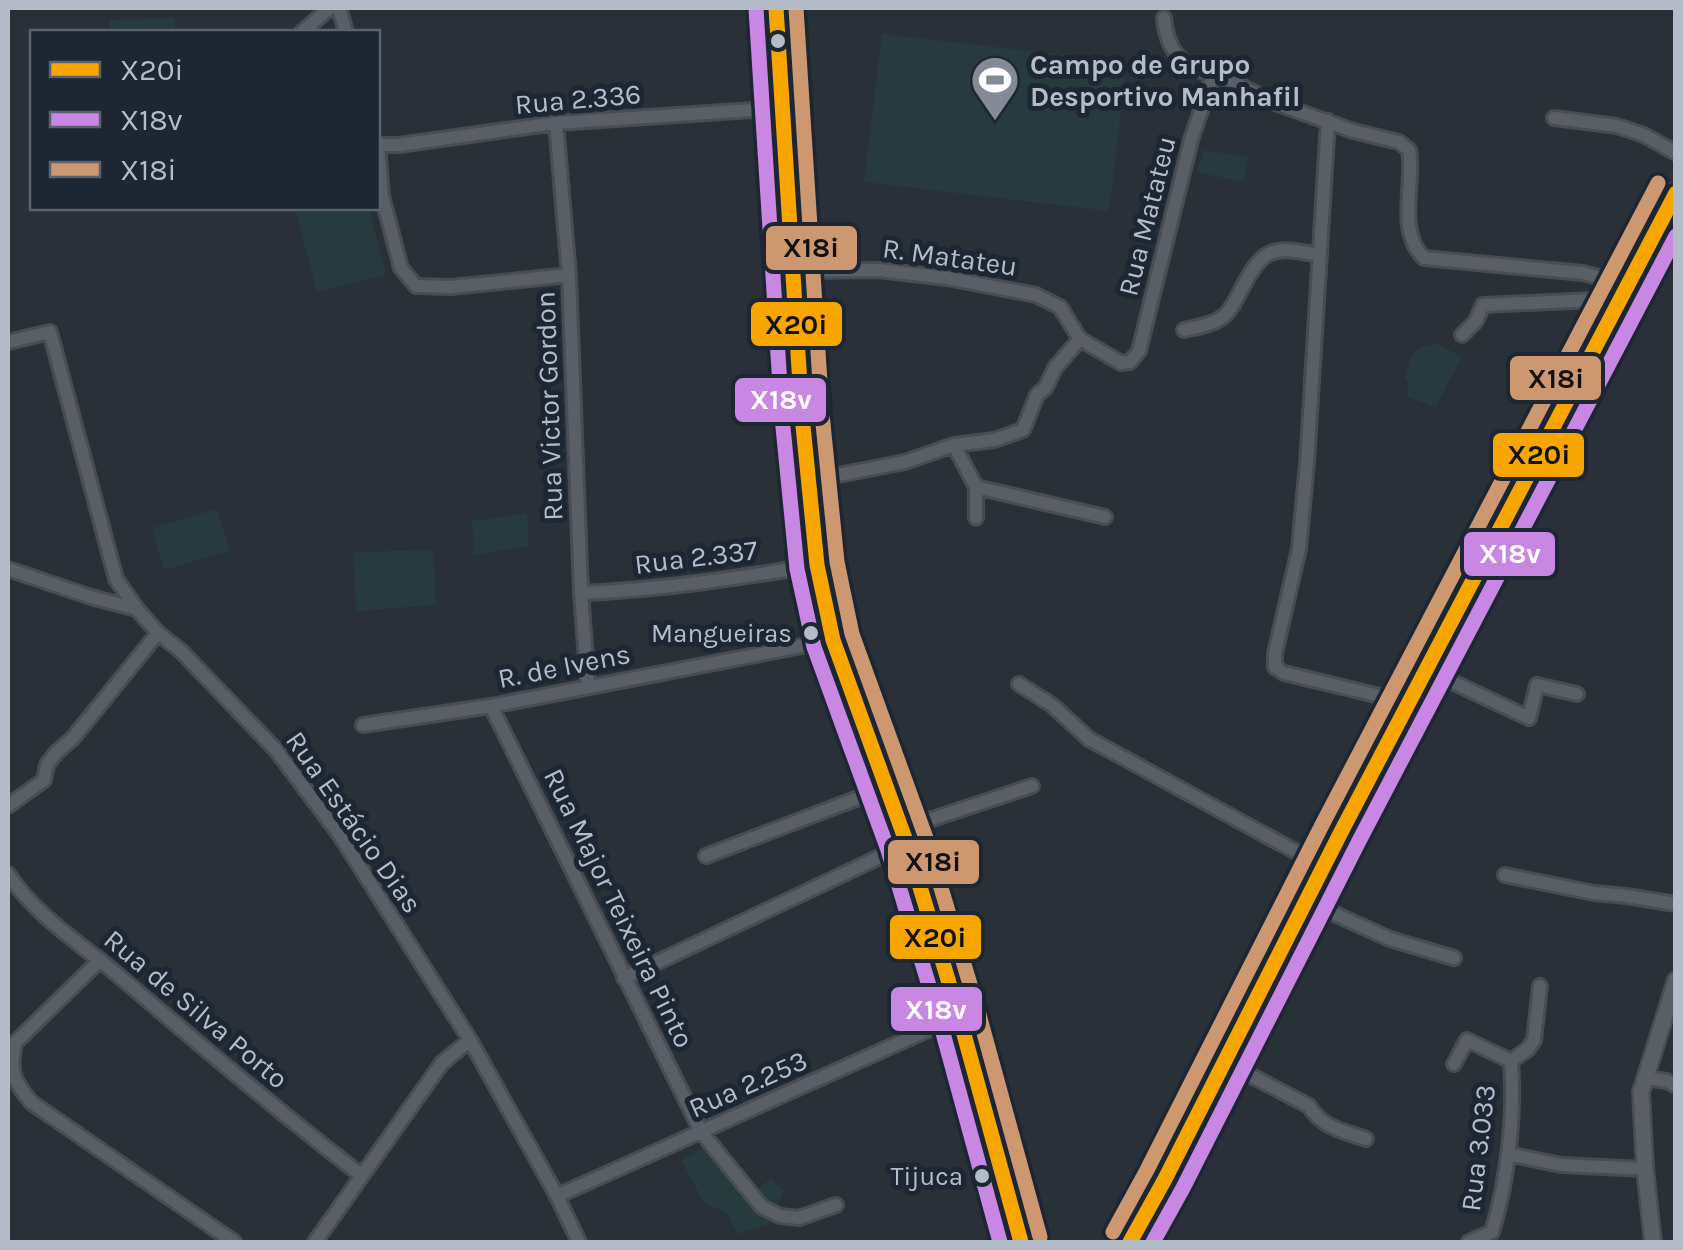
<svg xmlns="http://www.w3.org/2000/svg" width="1683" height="1250" viewBox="0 0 1683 1250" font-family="Karla,sans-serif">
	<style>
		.green { fill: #273a3e }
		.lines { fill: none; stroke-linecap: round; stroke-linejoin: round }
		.minor-casing { stroke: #484c53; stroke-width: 18 }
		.tertiary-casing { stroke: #484c53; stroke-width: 20 }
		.secondary-casing { stroke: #484c53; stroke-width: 22 }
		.minor { stroke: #5a5e66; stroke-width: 12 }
		.tertiary { stroke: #5a5e66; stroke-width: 15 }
		.secondary { stroke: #595d64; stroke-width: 18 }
		.bus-1-casing { stroke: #1d2633; stroke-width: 22 }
		.bus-2-casing { stroke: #1d2633; stroke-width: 22 }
		.bus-3-casing { stroke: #1d2633; stroke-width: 22 }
		.bus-1 { stroke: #f7a600; stroke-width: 15 }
		.bus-2 { stroke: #c787e3; stroke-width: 15 }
		.bus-3 { stroke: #cd976f; stroke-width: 15 }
		.bus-dot { fill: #b4bcc9; stroke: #1d2633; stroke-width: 4 }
		.labels { text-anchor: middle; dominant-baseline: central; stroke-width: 10; stroke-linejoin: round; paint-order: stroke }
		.bus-label { font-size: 26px; fill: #b4bcc9; stroke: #1d2633; text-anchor: end }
		.poi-label { font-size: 28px; font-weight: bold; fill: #b4bcc9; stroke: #1d2633; text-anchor: start }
		.street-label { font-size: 28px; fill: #b4bcc9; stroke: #1d2633 }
		.line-badge { stroke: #1d2633; stroke-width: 4 }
		.badge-label { font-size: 28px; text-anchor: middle; font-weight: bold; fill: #fff }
		.pale-badge-label { font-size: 28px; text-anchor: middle; font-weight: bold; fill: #111 }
	</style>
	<rect width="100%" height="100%" fill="#2a3038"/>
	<path class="green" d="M175,18v14h-65v-12z
		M882,34l245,28 -18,149 -245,-29z
		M1204,150l44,7 -5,25 -46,-10z
		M295,208h74l17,67 -69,17z
		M1436,343l26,14 -27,50 -28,-10 2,-16 -4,-2c7,-24 4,-30 31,-36z
		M217,509l13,42 -66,19 -12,-42z
		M527,513l2,33 -55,9 -2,-34z
		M433,550l3,55 -80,6 -3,-59z
		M705,1148l41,49 25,-18 13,12 -17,34 -29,9 -12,-22 -22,-9 -23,-43z"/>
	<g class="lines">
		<g class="minor-casing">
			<path id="minor" d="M339,8l7,24
				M1164,18c3,33 17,48 49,57
				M302,32l28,-24
				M1554,118l63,8 27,9 32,18
				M1328,121l-21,342 -8,86 -24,104v14l9,6 125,30
				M556,123l13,152 12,318 7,93
				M378,145h21l157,-22 228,-15
				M378,145l4,51 19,72 15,18 35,1 118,-12
				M792,271l87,-1 68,8 89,17 24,12 20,32 41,24 9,-1 9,-11 52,-211 22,-65 15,4 42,22 83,30 46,11 10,8c6,35 -13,81 15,108l159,15 44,12
				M1184,330c13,-3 28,-5 39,-13 8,-6 13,-18 18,-27 23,-44 32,-44 78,-35
				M1462,335l14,-14 7,-16 110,-5 23,8
				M8,342l42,-10 66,247 21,30 21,24 23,18 95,99 63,84 131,206 87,156 22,46
				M954,445l22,42v31
				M807,481l98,-19 49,-17 40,-5 29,-10 14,-35 9,-8 9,-19 25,-29
				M976,487l129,30
				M8,569l83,28 46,12
				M581,593c80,-3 157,-15 236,-28
				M1427,670l102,48 8,-33 40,9
				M1019,684l33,21 37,34 235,128
				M491,706l211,427 60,74 18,9 19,2 37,-13
				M363,725l128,-19 342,-66
				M8,806l36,-26 3,-15 9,-12 17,-15 85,-105
				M902,829l130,-43
				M706,856l181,-69
				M8,874c29,43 72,69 111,102 80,68 159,135 242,199
				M1505,875l89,18 32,3 50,8
				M1306,901l84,38 64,19
				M100,960l-85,83c-6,30 -2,37 17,60l202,139
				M624,978l283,-134
				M1511,1061l17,-12 6,-9 6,-54
				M1225,1062l84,44c13,22 35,25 57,33
				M1454,1064l13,-24 44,21c4,55 -3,118 -19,171l-23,10
				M1645,1078l22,3 9,5
				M1508,1154l53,11 84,4
				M557,1196l402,-180
				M315,1242l127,-179 28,-23"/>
		</g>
		<g class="tertiary-casing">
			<path id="tertiary" d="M776,8l26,408 15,149 16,75 74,204 52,172 62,226
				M1653,1242l-8,-73 -4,-77 35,-112"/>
		</g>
		<g class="secondary-casing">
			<path id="secondary" d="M1130,1242l35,-63 176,-347 335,-640"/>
		</g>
		<use href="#minor" class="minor"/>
		<use href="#tertiary" class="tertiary"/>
		<use href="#secondary" class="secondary"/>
		<g class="bus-1-casing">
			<path id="bus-1" d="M776,8l26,408 15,149 16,75 74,204 52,172 62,226
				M1130,1242l35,-63 176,-347 335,-639"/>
		</g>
		<g class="bus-2-casing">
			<path id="bus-2" d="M756,9l26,408 15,152 17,78 74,203 52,172 60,220
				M1153,1242l30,-54 176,-347 317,-605"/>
		</g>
		<g class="bus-3-casing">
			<path id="bus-3" d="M796,8l26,406 15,148 15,72 74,204 52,173 62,226
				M1113,1232l34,-62 176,-347 335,-640"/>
		</g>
		<use href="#bus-1" class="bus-1"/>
		<use href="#bus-2" class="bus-2"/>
		<use href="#bus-3" class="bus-3"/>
	</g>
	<defs>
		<g id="stadium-pin" transform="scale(2.5)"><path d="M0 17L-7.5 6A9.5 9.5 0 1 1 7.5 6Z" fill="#848b96" stroke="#1d2633"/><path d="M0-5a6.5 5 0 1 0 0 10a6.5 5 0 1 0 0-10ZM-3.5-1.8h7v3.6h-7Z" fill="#fff"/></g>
	</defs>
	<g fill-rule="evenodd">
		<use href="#stadium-pin" x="995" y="80"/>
	</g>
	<g class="bus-dot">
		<circle cx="778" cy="41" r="9"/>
		<circle cx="811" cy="633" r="9"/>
		<circle cx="982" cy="1176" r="9"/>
	</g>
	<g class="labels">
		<g class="bus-label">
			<text x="792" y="633">Mangueiras</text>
			<text x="963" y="1176">Tijuca</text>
		</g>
		<g class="poi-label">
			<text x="1030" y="64">Campo de Grupo<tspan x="1030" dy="32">Desportivo Manhafil</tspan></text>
		</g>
		<g class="street-label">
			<text transform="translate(578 99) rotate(-5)">Rua 2.336</text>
			<text transform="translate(1147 216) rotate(-76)">Rua Matateu</text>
			<text transform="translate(950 257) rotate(8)">R. Matateu</text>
			<text transform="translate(549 406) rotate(-92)">Rua Victor Gordon</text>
			<text transform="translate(696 557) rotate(-7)">Rua 2.337</text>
			<text transform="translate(564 666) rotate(-11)">R. de Ivens</text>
			<text transform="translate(354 822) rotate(55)">Rua Estácio Dias</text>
			<text transform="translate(619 908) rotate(64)">Rua Major Teixeira Pinto</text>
			<text transform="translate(196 1009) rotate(40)">Rua de Silva Porto</text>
			<text transform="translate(748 1084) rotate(-24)">Rua 2.253</text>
			<text transform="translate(1478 1148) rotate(-83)">Rua 3.033</text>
		</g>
	</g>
	<g class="line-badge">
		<rect x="764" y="224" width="95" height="48" rx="10" fill="#cd976f"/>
		<rect x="749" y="300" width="95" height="48" rx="10" fill="#f7a600"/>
		<rect x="1508" y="354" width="95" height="48" rx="10" fill="#cd976f"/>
		<rect x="733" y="376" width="95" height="48" rx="10" fill="#c787e3"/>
		<rect x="1491" y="431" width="95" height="48" rx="10" fill="#f7a600"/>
		<rect x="1462" y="530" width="95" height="48" rx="10" fill="#c787e3"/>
		<rect x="886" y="838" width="95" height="48" rx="10" fill="#cd976f"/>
		<rect x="888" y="913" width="95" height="48" rx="10" fill="#f7a600"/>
		<rect x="889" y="985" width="95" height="48" rx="10" fill="#c787e3"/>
	</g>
	<g class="badge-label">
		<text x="781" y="409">X18v</text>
		<text x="1510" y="563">X18v</text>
		<text x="936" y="1019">X18v</text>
	</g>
	<g class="pale-badge-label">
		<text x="811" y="257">X18i</text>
		<text x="796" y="334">X20i</text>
		<text x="1556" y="388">X18i</text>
		<text x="1539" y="464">X20i</text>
		<text x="933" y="871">X18i</text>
		<text x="935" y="947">X20i</text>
	</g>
	<rect width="1683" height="1250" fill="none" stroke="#b4bcc9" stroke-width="20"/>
	<rect x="30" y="30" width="350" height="180" fill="#1d2633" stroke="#59626f" stroke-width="2.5"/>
	<rect x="50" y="62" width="50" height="15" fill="#f7a600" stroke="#59626f" stroke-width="2.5"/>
	<text x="120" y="80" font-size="30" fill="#b4bcc9">X20i</text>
	<rect x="50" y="112" width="50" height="15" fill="#c787e3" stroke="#59626f" stroke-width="2.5"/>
	<text x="120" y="130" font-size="30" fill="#b4bcc9">X18v</text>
	<rect x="50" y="162" width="50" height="15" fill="#cd976f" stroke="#59626f" stroke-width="2.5"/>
	<text x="120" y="180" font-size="30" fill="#b4bcc9">X18i</text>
</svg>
